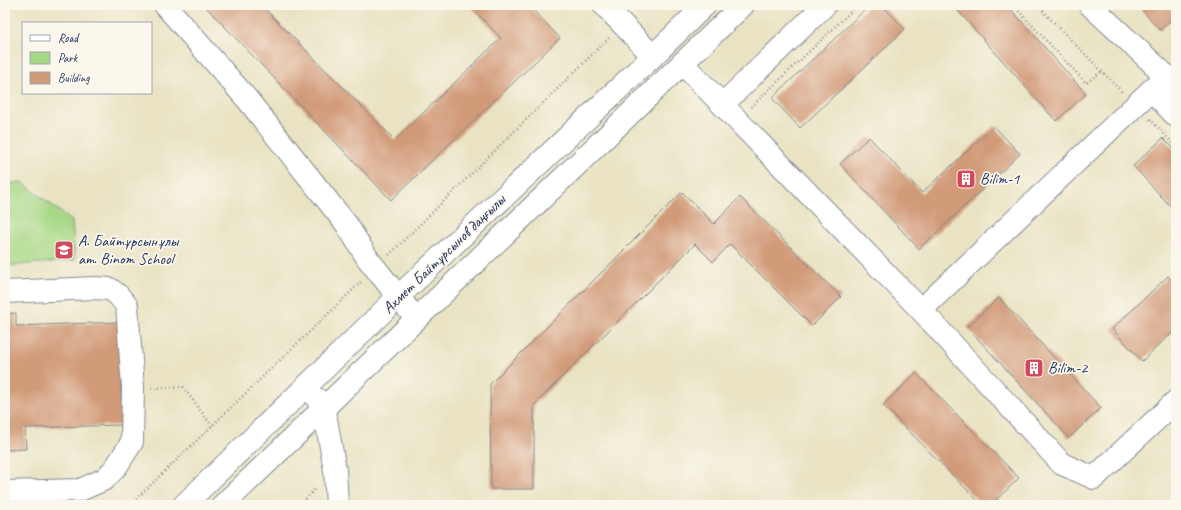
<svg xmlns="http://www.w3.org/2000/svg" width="1181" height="510" viewBox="0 0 1181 510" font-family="Caveat,sans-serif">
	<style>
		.green { fill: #a7d886; stroke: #618472 }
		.building { fill: #d19a78 }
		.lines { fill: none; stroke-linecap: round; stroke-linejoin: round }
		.minor-casing { stroke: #828990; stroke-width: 24 }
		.path { stroke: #828990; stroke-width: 2.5; stroke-dasharray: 1 3; stroke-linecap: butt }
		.minor { stroke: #fff; stroke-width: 22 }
		.labels { text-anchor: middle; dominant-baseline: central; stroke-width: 3.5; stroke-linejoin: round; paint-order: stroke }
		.poi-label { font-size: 16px; fill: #1b2f5e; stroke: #fbf7ec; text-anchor: start }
		.street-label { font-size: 16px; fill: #1b2f5e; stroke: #fbf7ec }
	</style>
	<rect width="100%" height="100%" fill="#fbf7ec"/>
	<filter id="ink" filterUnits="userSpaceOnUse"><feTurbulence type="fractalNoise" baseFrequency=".025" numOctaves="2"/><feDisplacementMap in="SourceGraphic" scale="8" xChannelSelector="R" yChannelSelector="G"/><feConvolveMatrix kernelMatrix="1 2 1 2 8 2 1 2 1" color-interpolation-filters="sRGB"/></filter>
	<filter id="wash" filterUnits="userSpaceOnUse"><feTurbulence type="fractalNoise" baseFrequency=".012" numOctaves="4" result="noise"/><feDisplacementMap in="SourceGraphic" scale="16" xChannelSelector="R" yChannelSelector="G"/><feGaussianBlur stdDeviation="0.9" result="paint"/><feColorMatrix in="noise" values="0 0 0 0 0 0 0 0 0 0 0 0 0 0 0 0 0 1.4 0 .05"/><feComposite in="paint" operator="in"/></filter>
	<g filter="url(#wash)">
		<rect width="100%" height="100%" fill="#e9e3c3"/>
		<path class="green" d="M22,182l50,39 3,39 -69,6 -1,-82z"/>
		<g id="blocks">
			<path class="building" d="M204,5h57l134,135 106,-102 -32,-33h59l32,33 -169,162z
				M870,5h12l23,24 -105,99 -28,-30z
				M953,5h54l79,89 -30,27z
				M1137,5h39v10l-16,15z
				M994,126l26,28 -101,95 -79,-85 29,-27 53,56z
				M1163,138l13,13v61l-43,-46z
				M682,192l32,32 26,-27 101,100 -29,29 -82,-82 -17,18 -18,-18 -161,161v84h-43l-1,-105z
				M1168,276l8,9v44l-34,32 -30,-32z
				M999,298l102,110 -32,30 -102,-111z
				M16,313v13l103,-4 3,103 -97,3 1,21 -21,1v-136z
				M916,373l103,105 -28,27h-9l-99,-100z"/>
		</g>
	</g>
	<g filter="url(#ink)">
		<use href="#blocks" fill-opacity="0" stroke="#828990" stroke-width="1"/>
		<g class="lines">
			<g class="minor-casing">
				<path id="minor" d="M165,5l82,94 100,126 21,34 40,50
					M604,5l49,51
					M1090,5l86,80
					M682,63l239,247 245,-234
					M1152,90l24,26
					M723,104l102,-99
					M5,292l90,-4 15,1 8,6 9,11 6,82 -1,54 -16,25 -11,12 -25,11 -75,2
					M921,310l141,154 32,14 82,-77
					M317,399l7,9 11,62 2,35
					M184,505l214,-208 255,-241 52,-51
					M223,505l520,-500"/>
			</g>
			<path class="path" d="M1013,5l73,78 15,-11
				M1037,5l85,87
				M637,10l5,-5
				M751,107l107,-102
				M1150,119l26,28
				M389,255l220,-217
				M151,388l32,-1 29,39
				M130,505l231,-223
				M300,505l16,-17"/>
			<use href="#minor" class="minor"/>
		</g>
	</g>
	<defs>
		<g id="building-square" transform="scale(1)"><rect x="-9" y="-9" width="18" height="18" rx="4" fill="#d1495b" stroke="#fbf7ec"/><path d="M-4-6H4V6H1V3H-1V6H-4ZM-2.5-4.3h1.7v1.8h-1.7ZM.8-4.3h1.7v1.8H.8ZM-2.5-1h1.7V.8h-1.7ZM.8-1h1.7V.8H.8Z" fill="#fff"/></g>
		<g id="school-square" transform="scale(1)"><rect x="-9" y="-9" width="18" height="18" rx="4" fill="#d1495b" stroke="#fbf7ec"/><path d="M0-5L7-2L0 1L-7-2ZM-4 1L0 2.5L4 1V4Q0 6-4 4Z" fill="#fff"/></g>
	</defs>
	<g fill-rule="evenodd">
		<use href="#building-square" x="966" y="179"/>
		<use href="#school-square" x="64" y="250"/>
		<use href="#building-square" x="1034" y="368"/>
	</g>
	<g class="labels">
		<g class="poi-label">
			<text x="980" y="179">Bilim-1</text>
			<text x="78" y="241">А. Байтұрсынұлы<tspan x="78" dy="18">ат. Binom School</tspan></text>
			<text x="1048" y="368">Bilim-2</text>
		</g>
		<g class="street-label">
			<text transform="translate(444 254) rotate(-44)">Ахмет Байтұрсынов даңғылы</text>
		</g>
	</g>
	<rect width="1181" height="510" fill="none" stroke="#fbf7ec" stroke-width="20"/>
	<rect x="22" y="22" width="130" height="72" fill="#fbf7ec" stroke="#a1a7b3"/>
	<rect x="30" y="35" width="20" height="6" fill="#ffffff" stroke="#a1a7b3"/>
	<text x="58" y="42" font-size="12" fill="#1b2f5e">Road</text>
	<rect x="30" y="52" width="20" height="12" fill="#a7d886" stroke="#a1a7b3"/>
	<text x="58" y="62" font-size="12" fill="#1b2f5e">Park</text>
	<rect x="30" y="72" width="20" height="12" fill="#d19a78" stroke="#a1a7b3"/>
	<text x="58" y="82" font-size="12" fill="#1b2f5e">Building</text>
</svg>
